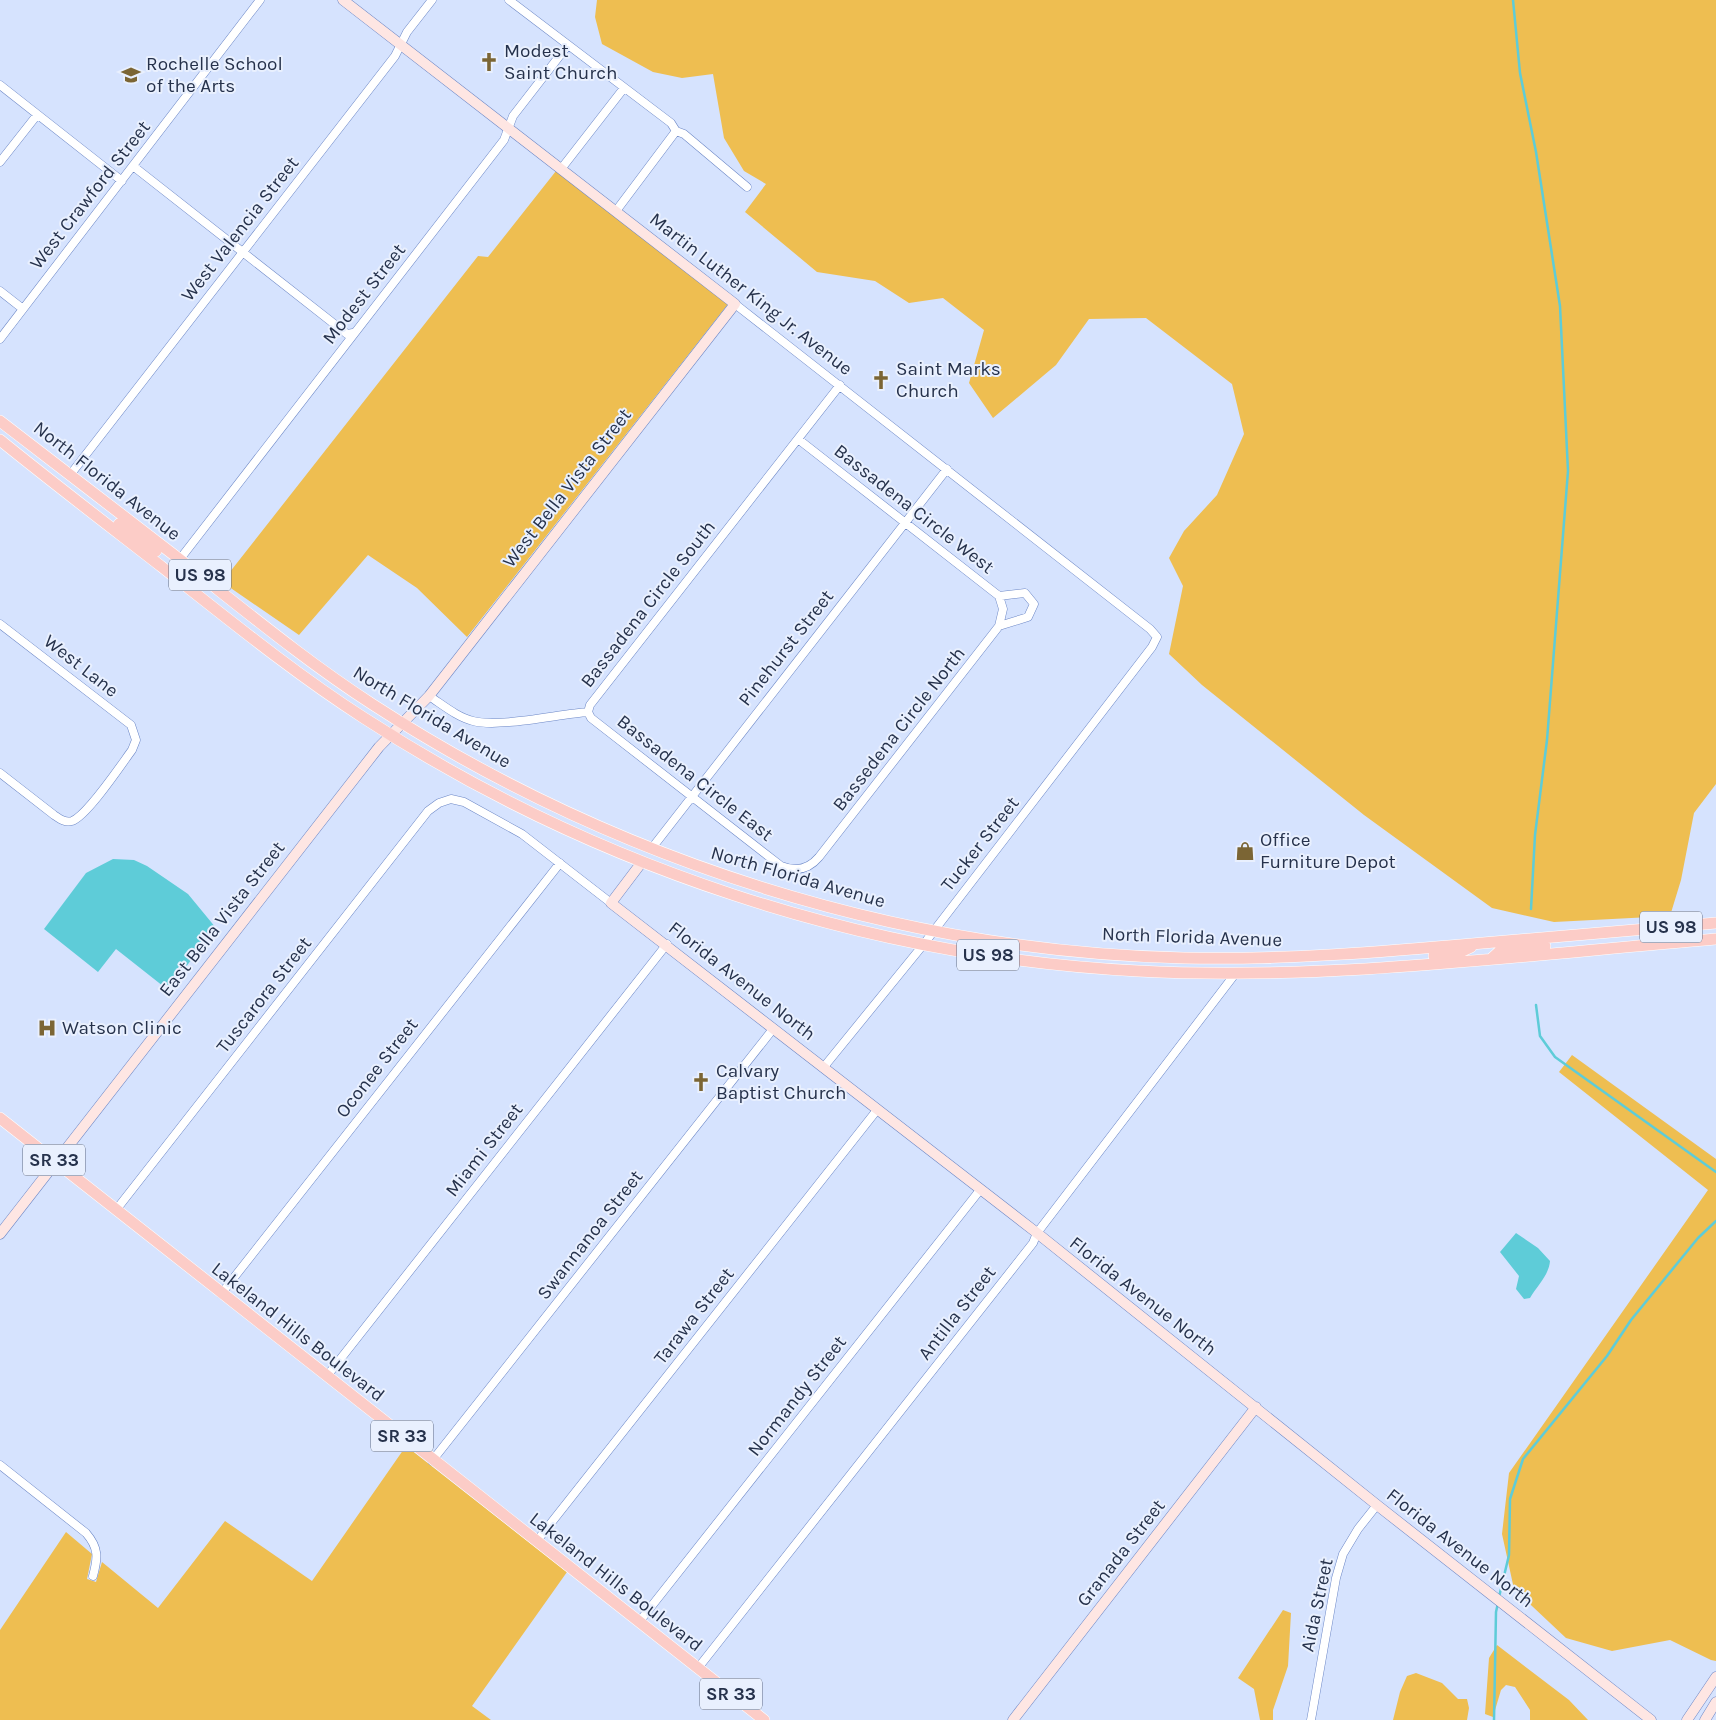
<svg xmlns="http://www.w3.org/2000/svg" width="1716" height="1720" viewBox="0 0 1716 1720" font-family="Karla,sans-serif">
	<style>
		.green { fill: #eebe51 }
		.water { fill: #5eccd8 }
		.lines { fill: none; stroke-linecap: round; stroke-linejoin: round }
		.stream { stroke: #5eccd8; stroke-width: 2.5 }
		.street-casing { stroke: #6c87c6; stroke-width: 9 }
		.secondary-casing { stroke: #6c87c6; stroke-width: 11 }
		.primary-casing { stroke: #fff; stroke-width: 12 }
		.street { stroke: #fff; stroke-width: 8 }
		.secondary { stroke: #fee6e3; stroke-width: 10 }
		.primary { stroke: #fcccc7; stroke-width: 11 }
		.labels { text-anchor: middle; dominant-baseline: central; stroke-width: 4; stroke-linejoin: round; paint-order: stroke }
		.shield { fill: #e9f0fe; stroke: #606b81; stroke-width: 1 }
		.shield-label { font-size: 18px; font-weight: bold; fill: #26324c }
		.poi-label { font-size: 19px; fill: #26324c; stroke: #e9f0fe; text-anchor: start }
		.street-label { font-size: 19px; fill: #26324c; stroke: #e9f0fe }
	</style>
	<rect width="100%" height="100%" fill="#d6e3fe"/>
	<path class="green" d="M597,0h1119v784l-22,29 -13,67 -11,36 -116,6 -62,-14 -128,-93 -162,-130 -33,-31 14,-68 -14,-28 15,-27 33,-36 27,-61 -12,-50 -86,-66 -57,1 -33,46 -63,53 -24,-35 15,-53 -41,-32 -34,5 -34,-22 -58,-9 -72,-60 21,-28 -22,-13 -20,-33 -11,-64 -31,4 -29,-6 -51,-28 -7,-27z
		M556,171l172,133 -261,333 -50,-49 -49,-33 -69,80 -77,-53 256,-326 10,1z
		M1572,1055l144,104v502l-5,-1 -41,-20 -58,11 -46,-13 -52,-49 -12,-55 7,-61 199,-283 -149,-118z
		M406,1446l161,126 -95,134 19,14h-491v-90l66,-98 26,22 -5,25 9,3 6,-20 56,46 67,-87 87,60z
		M1283,1610l8,3 -3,53 -15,44v10h-13l-6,-31 -16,-11z
		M1497,1645l72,55 19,20h-58v-10l-15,-23 -9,-2 -5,5 -8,27 -8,-3 4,-56z
		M1416,1673l26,10 16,16h9l2,9 -2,12h-74l7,-28 7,-16z"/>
	<path class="water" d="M113,859l21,1 13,6 41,28 28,34 -48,62 -52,-41 -18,23 -54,-43 42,-56z
		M1516,1233l22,15 12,13c-1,14 -13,25 -20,37l-6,1 -8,-10 3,-13 -19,-24z"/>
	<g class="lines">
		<path class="stream" d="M1513,0l7,73 16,79 24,154 8,165 -21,269 -12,95 -4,74
			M1536,1005l4,31 15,21 161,115
			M1499,1597l10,-42 1,-56 13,-40 84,-103 24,-36 67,-82 18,-17
			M1494,1720l2,-108 2,-9"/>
		<g class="street-casing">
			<path id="street" d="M509,0l162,123 5,8 8,3 63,53
				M0,85l122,96
				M0,162l37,-47
				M133,166l214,168 6,-1
				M561,169l63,-81
				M616,211l60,-80
				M0,291l23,18
				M735,304l415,325 7,8 -5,10 -229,298 -100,123
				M0,339l260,-339
				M70,475l325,-419 12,-24 25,-32
				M180,559l324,-419 9,-24 55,-71
				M999,596l26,-3 9,11 -6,13 -29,9
				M0,624l131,101 5,15 -4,10c-11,15 -45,66 -60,71 -7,2 -12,-2 -18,-6l-54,-42
				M429,696c14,9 28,21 44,25 26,7 86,-7 115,-9
				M588,712l3,6 190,148c15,6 28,3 38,-9l180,-231 4,-17 -4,-13 -201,-157
				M588,712l2,-7 250,-320
				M652,848l295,-379
				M116,1210l312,-399 11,-8 12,-4 13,3 58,32 89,69
				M221,1294l339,-431
				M327,1376l340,-432
				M432,1461l341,-432
				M0,1465l86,68c13,15 12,25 7,43
				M536,1542l341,-432
				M639,1622l341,-432
				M698,1668l335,-425 4,-10 198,-259
				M1311,1720l25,-142 7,-24 15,-25 19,-24"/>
		</g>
		<g class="secondary-casing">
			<path id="secondary" d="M642,862l-31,41 426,330 340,272 274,215
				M0,1234l379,-487 50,-51 306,-392 -392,-304
				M1013,1720l243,-313
				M1687,1720l29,-43
				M1705,1720l11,-18"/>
		</g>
		<g class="primary-casing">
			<path id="primary" d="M0,421c59,46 119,91 178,137 64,50 126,102 194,146 240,156 525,247 812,254 100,2 199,-6 299,-15 77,-7 155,-13 233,-20
				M0,440c53,43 108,85 162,127 66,52 132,106 202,151 229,149 501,239 774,253 193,10 386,-16 578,-32
				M119,524l37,27
				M1434,956l24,-3 13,-6
				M1491,959l10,-9 44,-4
				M0,1118l764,602"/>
		</g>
		<use href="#street" class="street"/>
		<use href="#secondary" class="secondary"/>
		<use href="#primary" class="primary"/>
	</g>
	<defs>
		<g id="church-bare" transform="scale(1.5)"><path d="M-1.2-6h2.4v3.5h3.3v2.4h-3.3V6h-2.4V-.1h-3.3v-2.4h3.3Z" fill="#7b6534" stroke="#e9f0fe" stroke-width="2.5" paint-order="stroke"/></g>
		<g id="school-bare" transform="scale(1.5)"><path d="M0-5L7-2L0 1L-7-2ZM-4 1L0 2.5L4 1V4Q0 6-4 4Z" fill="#7b6534" stroke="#e9f0fe" stroke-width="2.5" paint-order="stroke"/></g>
		<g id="shop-bare" transform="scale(1.5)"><path d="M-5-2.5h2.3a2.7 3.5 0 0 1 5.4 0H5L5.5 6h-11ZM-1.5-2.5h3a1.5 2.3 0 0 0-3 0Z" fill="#7b6534" stroke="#e9f0fe" stroke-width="2.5" paint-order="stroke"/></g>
		<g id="hospital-bare" transform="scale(1.5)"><path d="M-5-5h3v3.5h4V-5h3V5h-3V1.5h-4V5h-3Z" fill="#7b6534" stroke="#e9f0fe" stroke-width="2.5" paint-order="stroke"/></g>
	</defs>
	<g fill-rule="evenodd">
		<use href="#church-bare" x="489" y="62"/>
		<use href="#school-bare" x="131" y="75"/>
		<use href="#church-bare" x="881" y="380"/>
		<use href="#shop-bare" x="1245" y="851"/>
		<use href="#hospital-bare" x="47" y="1028"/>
		<use href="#church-bare" x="701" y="1082"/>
	</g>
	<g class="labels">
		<g class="shield">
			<rect x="169" y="559.5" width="62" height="31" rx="4"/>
			<rect x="1640" y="911.5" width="62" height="31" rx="4"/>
			<rect x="957" y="939.5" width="62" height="31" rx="4"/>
			<rect x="23" y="1144.5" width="62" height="31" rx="4"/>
			<rect x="371" y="1420.5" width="62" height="31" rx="4"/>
			<rect x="700" y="1678.5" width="62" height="31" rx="4"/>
		</g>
		<g class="shield-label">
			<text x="200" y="575">US 98</text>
			<text x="1671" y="927">US 98</text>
			<text x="988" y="955">US 98</text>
			<text x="54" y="1160">SR 33</text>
			<text x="402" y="1436">SR 33</text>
			<text x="731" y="1694">SR 33</text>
		</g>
		<g class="poi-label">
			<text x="504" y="51">Modest<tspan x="504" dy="22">Saint Church</tspan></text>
			<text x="146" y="64">Rochelle School<tspan x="146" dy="22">of the Arts</tspan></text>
			<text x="896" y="369">Saint Marks<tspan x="896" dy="22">Church</tspan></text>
			<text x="1260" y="840">Office<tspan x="1260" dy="22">Furniture Depot</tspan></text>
			<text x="62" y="1028">Watson Clinic</text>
			<text x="716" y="1071">Calvary<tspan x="716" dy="22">Baptist Church</tspan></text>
		</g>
		<g class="street-label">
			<text transform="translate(90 195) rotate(-52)">West Crawford Street</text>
			<text transform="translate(240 229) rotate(-52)">West Valencia Street</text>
			<text transform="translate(364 294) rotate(-52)">Modest Street</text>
			<text transform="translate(751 294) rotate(38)">Martin Luther King Jr. Avenue</text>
			<text transform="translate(107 481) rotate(38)">North Florida Avenue</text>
			<text transform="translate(567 488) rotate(-52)">West Bella Vista Street</text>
			<text transform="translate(914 509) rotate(38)">Bassadena Circle West</text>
			<text transform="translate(648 604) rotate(-52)">Bassadena Circle South</text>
			<text transform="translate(786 648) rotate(-52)">Pinehurst Street</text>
			<text transform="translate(81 666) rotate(38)">West Lane</text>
			<text transform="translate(432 717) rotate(31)">North Florida Avenue</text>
			<text transform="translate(899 729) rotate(-52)">Bassedena Circle North</text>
			<text transform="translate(695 778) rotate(38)">Bassadena Circle East</text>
			<text transform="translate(980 844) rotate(-52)">Tucker Street</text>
			<text transform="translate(798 877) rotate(16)">North Florida Avenue</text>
			<text transform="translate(222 919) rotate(-52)">East Bella Vista Street</text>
			<text transform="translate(1192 937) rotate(2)">North Florida Avenue</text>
			<text transform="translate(742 981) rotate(38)">Florida Avenue North</text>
			<text transform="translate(264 995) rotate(-52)">Tuscarora Street</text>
			<text transform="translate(377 1068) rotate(-52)">Oconee Street</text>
			<text transform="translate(484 1150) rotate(-52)">Miami Street</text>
			<text transform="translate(590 1235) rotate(-52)">Swannanoa Street</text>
			<text transform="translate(1143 1296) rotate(38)">Florida Avenue North</text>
			<text transform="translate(957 1313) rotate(-52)">Antilla Street</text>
			<text transform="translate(694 1316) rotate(-52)">Tarawa Street</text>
			<text transform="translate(298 1332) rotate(38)">Lakeland Hills Boulevard</text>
			<text transform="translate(797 1396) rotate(-52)">Normandy Street</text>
			<text transform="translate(1460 1548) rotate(38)">Florida Avenue North</text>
			<text transform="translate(1121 1553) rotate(-52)">Granada Street</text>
			<text transform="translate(616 1582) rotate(38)">Lakeland Hills Boulevard</text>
			<text transform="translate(1317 1605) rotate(-78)">Aida Street</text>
		</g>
	</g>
</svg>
